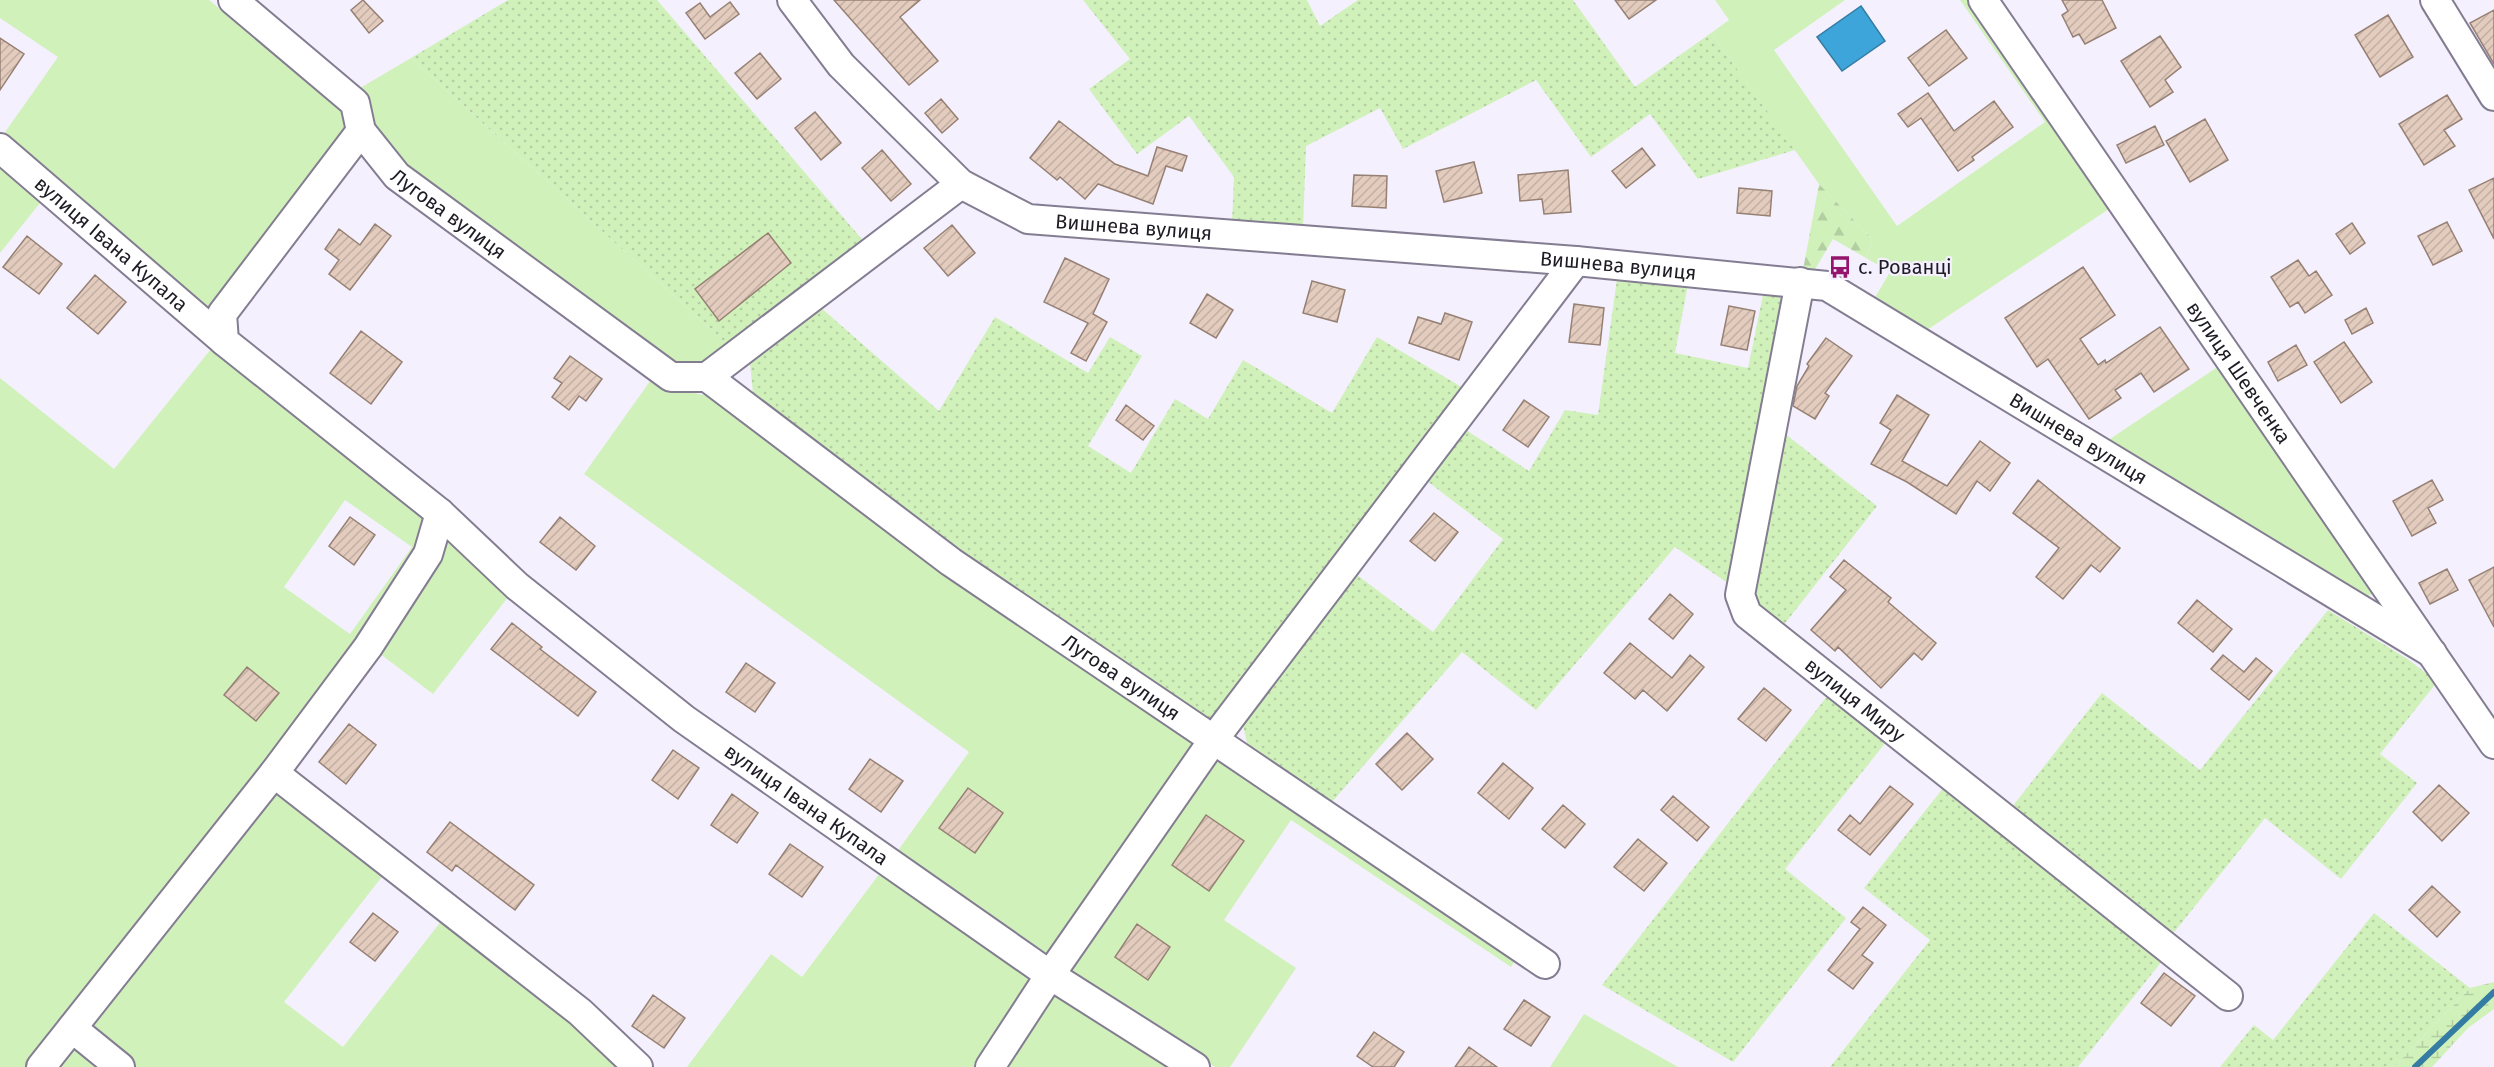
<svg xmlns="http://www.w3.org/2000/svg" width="2494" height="1067" viewBox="0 0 2494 1067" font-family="'Fira Sans',sans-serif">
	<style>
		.grass { fill: #d1f1bb; fill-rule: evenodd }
		.forest { fill: url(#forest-firs) }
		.wetland { fill: url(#wetland-marsh) }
		.garden { fill: url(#garden-dots) }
		.water { fill: #3da5d9; stroke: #347ca3; stroke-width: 1.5 }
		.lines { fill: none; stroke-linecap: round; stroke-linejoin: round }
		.stream { stroke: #347ca3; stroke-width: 6 }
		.building { fill: url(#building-hatch); stroke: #968074; stroke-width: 1.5 }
		.minor-casing { stroke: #847d92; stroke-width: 32 }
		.minor { stroke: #fff; stroke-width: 28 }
		.labels { text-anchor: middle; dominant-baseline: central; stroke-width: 4.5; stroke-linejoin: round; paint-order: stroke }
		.street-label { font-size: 20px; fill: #1e1b24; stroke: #f4f0fe }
		.poi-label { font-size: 20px; fill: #1e1b24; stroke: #f4f0fe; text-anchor: start }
	</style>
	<defs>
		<pattern id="forest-firs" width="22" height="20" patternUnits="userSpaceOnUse" patternTransform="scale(1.5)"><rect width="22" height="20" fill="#d1f1bb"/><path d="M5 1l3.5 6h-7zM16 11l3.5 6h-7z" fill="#b3cea1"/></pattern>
		<pattern id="wetland-marsh" width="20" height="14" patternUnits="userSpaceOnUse" patternTransform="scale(1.5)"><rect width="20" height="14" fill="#d1f1bb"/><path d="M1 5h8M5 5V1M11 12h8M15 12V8" fill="none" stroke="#b3cea1"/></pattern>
		<pattern id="garden-dots" width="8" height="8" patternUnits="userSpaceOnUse" patternTransform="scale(1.5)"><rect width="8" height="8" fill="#d1f1bb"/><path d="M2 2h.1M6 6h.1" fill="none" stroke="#b3cea1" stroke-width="1.8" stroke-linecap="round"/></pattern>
		<pattern id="building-hatch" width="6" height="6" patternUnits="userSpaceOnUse" patternTransform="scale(1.5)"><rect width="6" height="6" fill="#e3ccbe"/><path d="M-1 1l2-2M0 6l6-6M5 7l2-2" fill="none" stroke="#c2afa3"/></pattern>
	</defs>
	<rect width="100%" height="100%" fill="#f4f0fe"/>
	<path class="grass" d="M0,0h209l138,112 4,19 -138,180 -210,-176 55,-78 -58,-39z
		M1715,0h130l-71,50 123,176 148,-104 -85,-122h14l141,205 -188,125 -53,-31 16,-27 -24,-14 7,-18 -54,-56 -108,-151 18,-13z
		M411,58l317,287 -30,22 -24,3 -270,-200 -31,-40 -18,-39z
		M0,165l40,38 -40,50z
		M215,344l218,174 -69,125 -330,424h-34v-689l114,91zM345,500l67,47 -62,87 -66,-47z
		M2222,364l151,229 -6,4 -260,-156z
		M653,377l15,11 51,10 482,343 -154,221 -153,-106 75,-104 -385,-278z
		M443,527l69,65 -79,102 -58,-44z
		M1212,752l306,204 -7,11 -220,-147 -67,100 72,48 -66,99h-15l-147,-98z
		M275,781l113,88 -104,133 59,45 103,-132 181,152h-497l-50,-40z
		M883,869l154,107 -59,91h-291l84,-113 31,23z
		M1055,986l127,81h-180z
		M1584,1014l94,53h-128z
		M72,1037l38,30h-61z"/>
	<path class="forest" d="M1819,184l54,56 -7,18 -33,-19 -19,32 -11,-1z"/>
	<path class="wetland" d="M2494,982v27l-26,19 -36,39h-38l76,-79z"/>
	<path class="garden" d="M508,0h149l209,244 -138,101 -317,-287z
		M1083,0h224l13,26 38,-26h215l62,87 76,-54 84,117 -97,29 -48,-65 -59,43 -55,-77 -133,69 -23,-41 -74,38 -3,81 -71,-5 2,-45 -45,-61 -52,38 -48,-65 41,-30z
		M1617,279l71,5 -13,69 73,15 16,-78 27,2 -56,296 -60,-41 -139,163 -74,-58 -130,150 -84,-55 -5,-22 114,-150 76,57 70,-93 -76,-58 39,-51 63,41 36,-61 33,5z
		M820,307l119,104 56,-94 93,56 22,-36 32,19 -54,90 43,27 44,-74 33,20 35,-59 89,53 45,-76 93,55 -257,333 -256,-170 -204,-161 -3,-31z
		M1779,429l98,77 -98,125 -27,-21z
		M2328,610l81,50 28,22 -57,72 37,29 -76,96 -76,-61 -97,122 -160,-128 94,-119 98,77z
		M1832,690l58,47 -105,132 61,49 -113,144 -131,-77z
		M1948,782l218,174 -88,111h-248l100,-127 -66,-52z
		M2374,913l96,75 -76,79h-174l34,-42 19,15z"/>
	<path class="water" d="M1861,6l24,35 -43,30 -25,-34z"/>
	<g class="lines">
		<path class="stream" d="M2415,1067l79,-75"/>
	</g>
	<path class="building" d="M363,0l20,21 -14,12 -18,-23z
		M834,0h86l-20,17 38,44 -29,24z
		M1615,0h41l-27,19z
		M2062,0h40l14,28 -31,16 -6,-10 -6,3 -11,-22 6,-4z
		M730,2l9,12 -34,25 -19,-26 14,-10 10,14z
		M2494,10v54l-24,-41z
		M2388,15l25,42 -33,20 -25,-42z
		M1946,30l21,28 -38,28 -21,-28z
		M2160,36l21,31 -16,13 8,12 -23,15 -29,-46z
		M0,38l24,16 -24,36z
		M760,53l21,26 -24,20 -22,-26z
		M1928,93l26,38 40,-30 19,26 -41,30 2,3 -16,11 -37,-53 -13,9 -10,-13z
		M2447,95l15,24 -18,11 11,16 -31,19 -25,-41z
		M941,99l17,20 -16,14 -17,-20z
		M815,112l26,31 -20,17 -26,-32z
		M2205,119l23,41 -38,22 -24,-41z
		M1059,121l56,43 33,12 9,-29 30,9 -5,15 -16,-5 -13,38 -55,-20 -13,15 -25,-22 -3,3 -27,-22z
		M2155,126l9,19 -38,18 -9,-18z
		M1642,148l13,17 -29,23 -14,-17z
		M882,150l29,34 -20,17 -29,-33z
		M1474,162l8,31 -38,9 -8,-31z
		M1568,170l3,42 -27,2 -2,-15 -22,2 -2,-26z
		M1354,175l33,1 -1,32 -34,-2z
		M2494,178v61l-25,-49z
		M1739,188l33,3 -2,25 -33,-3z
		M2447,222l15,29 -29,14 -15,-29z
		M2352,223l13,20 -15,11 -14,-20z
		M375,224l16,12 -41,54 -21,-16 10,-14 -14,-11 14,-20 21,16z
		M952,225l23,28 -27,23 -24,-28z
		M768,233l23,30 -72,58 -24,-32z
		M27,236l35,28 -23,30 -36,-27z
		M1065,258l44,21 -16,35 14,8 -21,39 -15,-8 17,-30 -44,-21z
		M2298,260l11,16 7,-5 16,24 -27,18 -7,-11 -8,5 -19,-30z
		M2083,267l32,48 -35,24 18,26 7,-5 1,3 54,-36 29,42 -35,23 -13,-19 -26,17 6,8 -32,21 -41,-60 -11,8 -32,-49z
		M95,275l31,27 -28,32 -31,-26z
		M1312,281l33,9 -8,32 -34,-9z
		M1207,294l26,16 -17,28 -26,-15z
		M1574,304l30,4 -4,37 -31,-3z
		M1729,306l26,5 -8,39 -26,-5z
		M2366,308l7,15 -21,11 -7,-14z
		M1445,313l27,9 -13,38 -50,-17 9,-26 23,7z
		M361,331l41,31 -31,42 -41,-31z
		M1826,338l26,18 -27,37 4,3 -14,23 -22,-13 4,-20 12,-20 -2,-2z
		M2344,342l28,40 -31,21 -27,-41z
		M2296,345l11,20 -29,16 -10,-19z
		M570,356l32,23 -16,22 -7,-5 -10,14 -17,-13 10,-14 -8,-5z
		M1897,395l32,20 -27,46 45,25 33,-45 30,22 -20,28 -13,-10 -21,33 -49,-32 -36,-18 20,-34 -11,-7z
		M1524,400l25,17 -21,30 -25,-17z
		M1126,405l28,21 -11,14 -27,-20z
		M2038,480l82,68 -20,24 -9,-7 -28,34 -27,-22 23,-29 -46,-35z
		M2432,480l11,20 -15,8 8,15 -24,13 -19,-35z
		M1434,513l24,19 -23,29 -25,-20z
		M350,517l25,18 -21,30 -25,-19z
		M560,517l35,29 -19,24 -36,-28z
		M1844,560l47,38 -3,4 48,41 -14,17 -8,-7 -33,35 -43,-41 -3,4 -24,-21 35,-40 -16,-13z
		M2494,567v60l-25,-47z
		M2447,569l11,21 -28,14 -11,-21z
		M1670,594l23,20 -20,25 -24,-20z
		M2197,600l35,29 -19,23 -35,-29z
		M512,623l30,24 -2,2 56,43 -18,24 -87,-67z
		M1630,643l42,35 18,-23 14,12 -37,44 -24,-21 -8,9 -31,-26z
		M2223,655l21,17 12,-14 16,13 -23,29 -38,-31z
		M746,663l29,20 -20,29 -29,-20z
		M247,667l32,26 -23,28 -32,-26z
		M1764,688l27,22 -25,31 -28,-22z
		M349,724l27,21 -30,39 -27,-22z
		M1407,733l26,26 -31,31 -26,-26z
		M673,750l26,18 -21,31 -26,-19z
		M870,759l33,22 -22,31 -32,-23z
		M1503,763l30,25 -24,31 -31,-26z
		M2439,785l30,28 -27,28 -29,-29z
		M1890,786l23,18 -43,51 -32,-25 12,-15 10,9z
		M968,788l35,25 -28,40 -36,-25z
		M732,794l26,19 -21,30 -26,-18z
		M1673,796l36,31 -12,14 -36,-31z
		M1563,805l22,19 -20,24 -23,-19z
		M1206,815l38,26 -35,50 -37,-26z
		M450,822l84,63 -19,25 -59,-45 -4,6 -25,-19z
		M1638,839l29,24 -23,28 -30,-24z
		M790,844l33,23 -21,30 -33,-23z
		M2432,886l28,26 -23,25 -28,-27z
		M1863,907l23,18 -24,30 11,8 -20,26 -25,-19 32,-41 -9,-7z
		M373,913l25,19 -23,29 -25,-19z
		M1137,924l33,23 -22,33 -33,-23z
		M2164,973l31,23 -24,30 -30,-23z
		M653,995l32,23 -21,30 -32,-22z
		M1524,1000l26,17 -19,29 -27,-17z
		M1374,1032l30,20 -10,15h-21l-16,-11z
		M1469,1047l28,20h-42z"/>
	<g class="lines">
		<g class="minor-casing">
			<g id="minor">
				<path id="s1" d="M233,0l122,103 6,28 36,45 274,201h36l254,-193"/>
				<path id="s2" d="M792,0l49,65 120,119 67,35 548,42 251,25 605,367"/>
				<path id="s3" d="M1983,0l511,744"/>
				<path d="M2435,0l59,96"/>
				<path id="s4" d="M361,131l-139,183 2,27 216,172 77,73 167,133 366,256 145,92"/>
				<path id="s5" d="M0,148l224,193"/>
				<path id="s6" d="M1800,282l-60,313 7,19 481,382"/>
				<path id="s7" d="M707,377l244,185 594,402"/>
				<path d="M274,773l306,239 58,55"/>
				<path d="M72,1028l48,39"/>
				<path d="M41,1067l233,-294 94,-126 60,-93 12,-41"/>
				<path d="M990,1067l60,-92 164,-236 362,-478"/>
			</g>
		</g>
		<use href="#minor" class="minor"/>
	</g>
	<defs>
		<g id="bus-bare" transform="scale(1.8)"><path d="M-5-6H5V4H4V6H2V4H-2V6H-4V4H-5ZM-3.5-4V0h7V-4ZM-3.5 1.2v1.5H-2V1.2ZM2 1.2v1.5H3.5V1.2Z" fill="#95146d" stroke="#f4f0fe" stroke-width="2.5" paint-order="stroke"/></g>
	</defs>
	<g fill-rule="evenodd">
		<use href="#bus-bare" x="1840" y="267"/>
	</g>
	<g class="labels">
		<g class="street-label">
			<text stroke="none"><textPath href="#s1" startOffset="310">Лугова вулиця</textPath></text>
			<text stroke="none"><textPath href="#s2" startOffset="432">Вишнева вулиця</textPath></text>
			<text stroke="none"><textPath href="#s5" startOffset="147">вулиця Івана Купала</textPath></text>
			<text stroke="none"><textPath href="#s2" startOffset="918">Вишнева вулиця</textPath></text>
			<text stroke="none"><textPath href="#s3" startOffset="452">вулиця Шевченка</textPath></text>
			<text stroke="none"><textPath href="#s2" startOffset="1422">Вишнева вулиця</textPath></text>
			<text stroke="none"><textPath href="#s7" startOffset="512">Лугова вулиця</textPath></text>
			<text stroke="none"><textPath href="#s6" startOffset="477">вулиця Миру</textPath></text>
			<text stroke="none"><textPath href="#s4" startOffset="1002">вулиця Івана Купала</textPath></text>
		</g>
		<g class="poi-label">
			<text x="1858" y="267">с. Рованці</text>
		</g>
	</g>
</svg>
